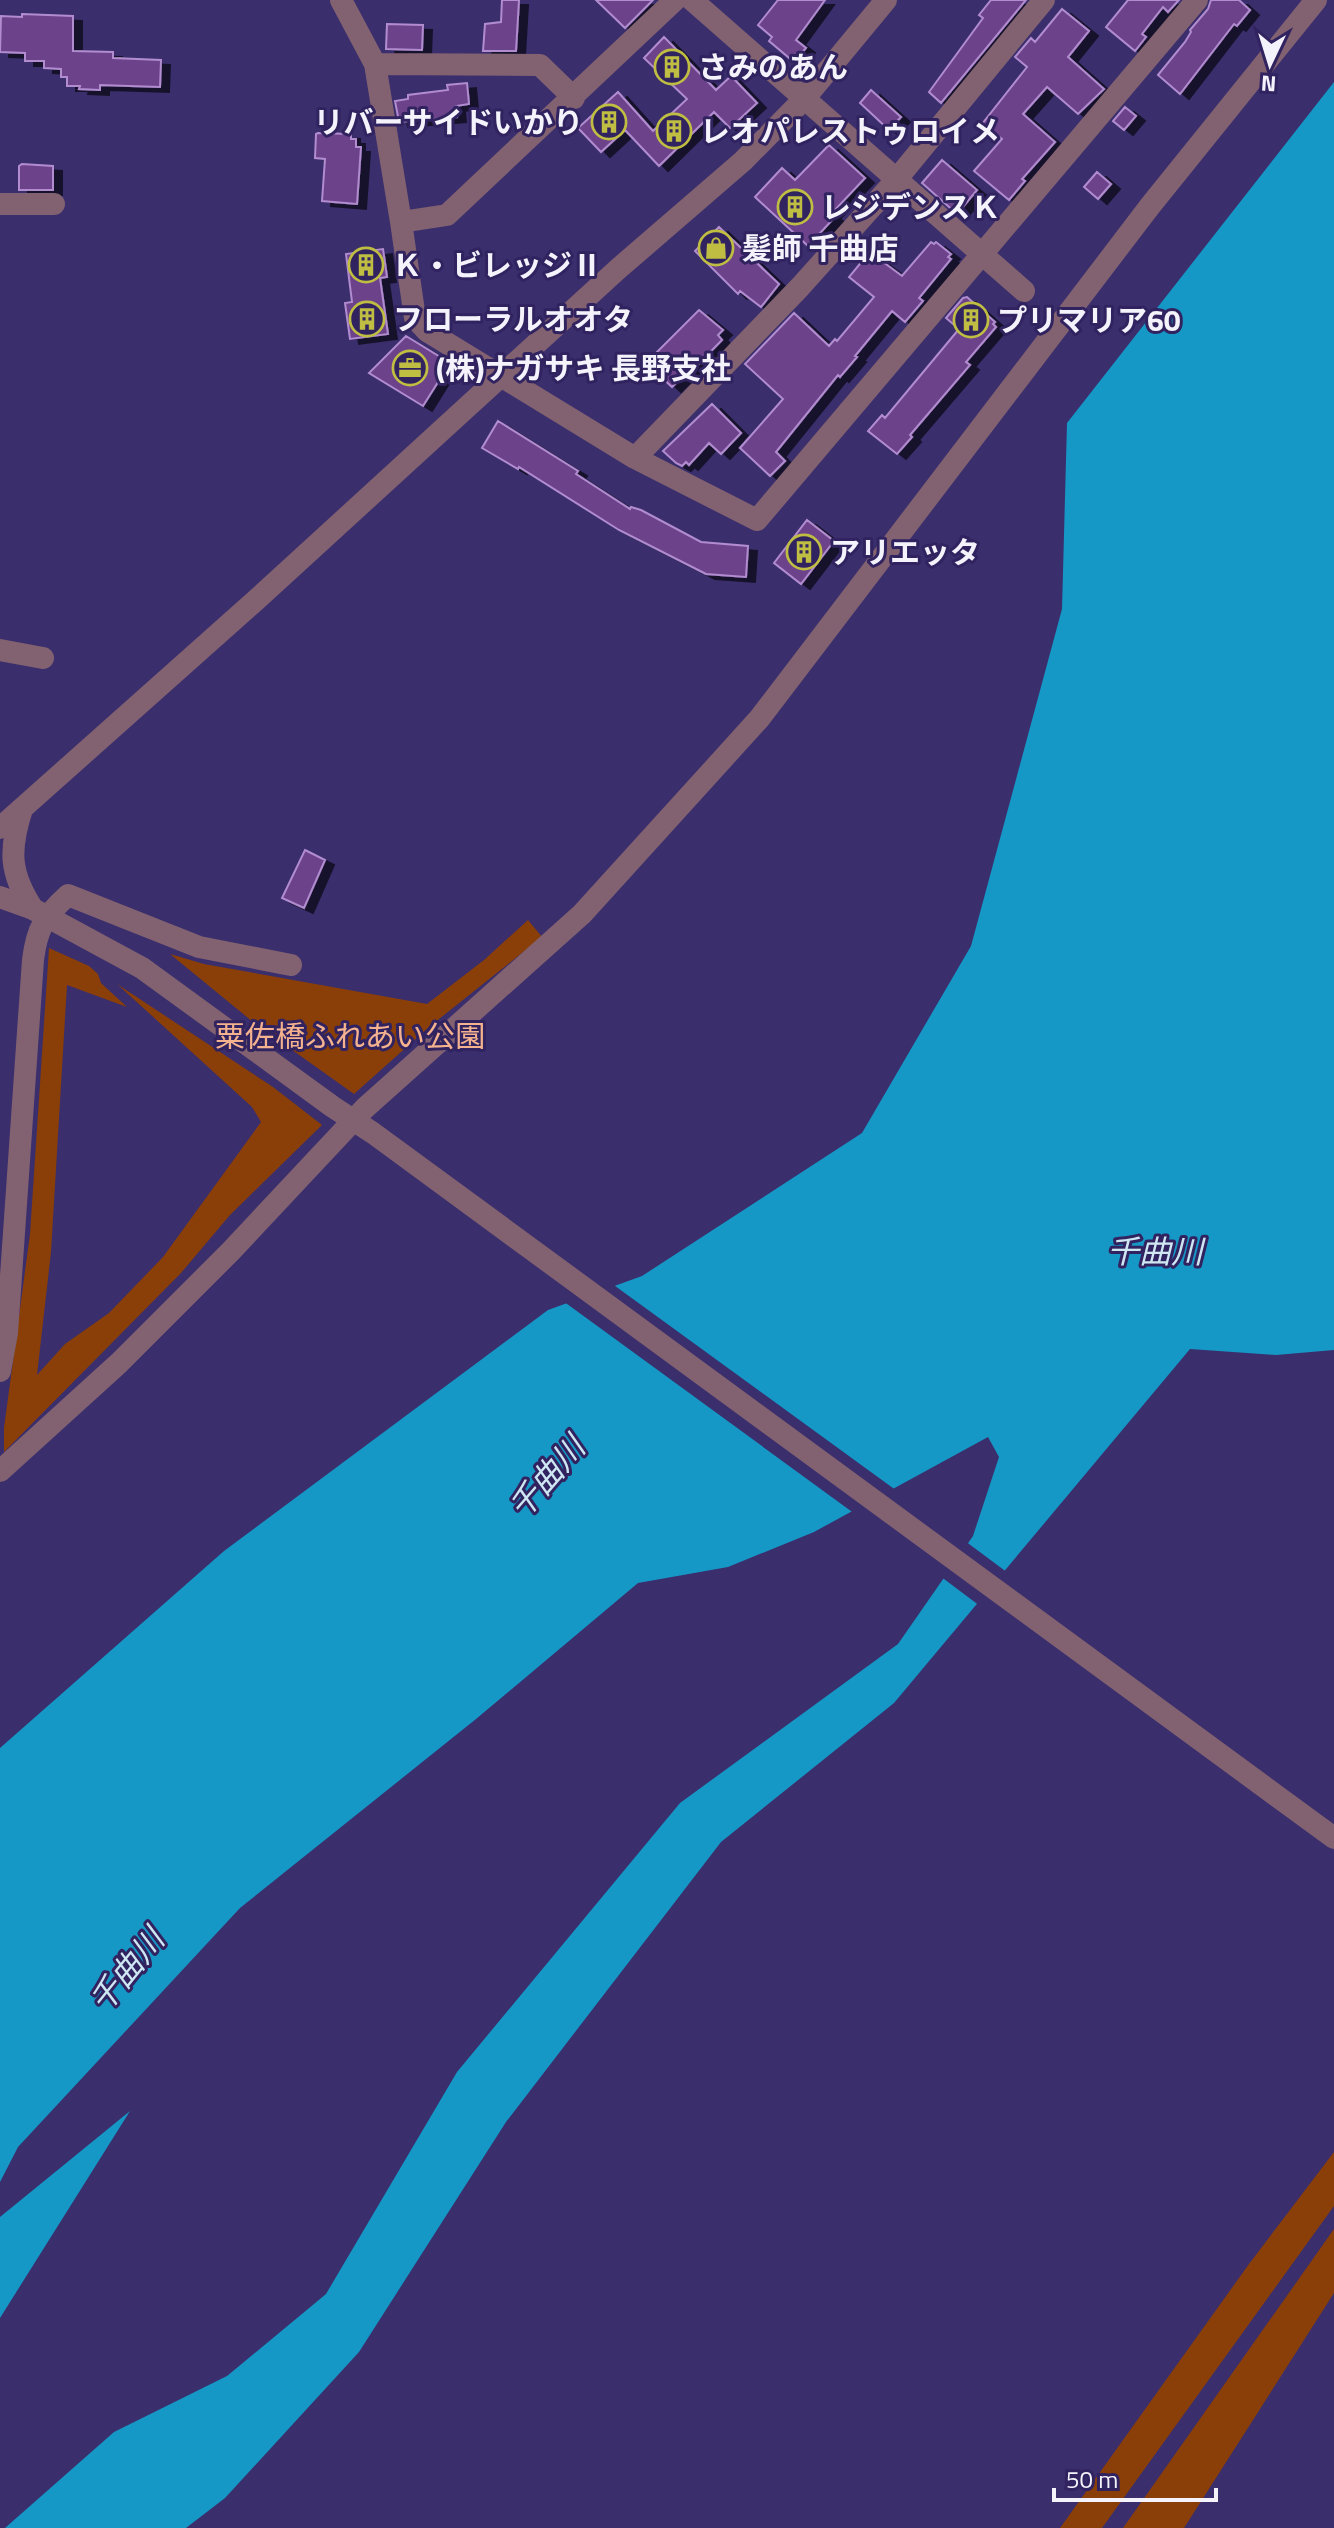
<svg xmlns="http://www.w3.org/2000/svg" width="1334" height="2528" viewBox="0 0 1334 2528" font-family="'Titillium Web','Noto Sans JP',sans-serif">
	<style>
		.green { fill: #8a3f08 }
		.water { fill: #1698c6 }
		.pier { fill: #3a2e6c }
		.building { fill: #6c428b; stroke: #b18ccf; stroke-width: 2; filter: url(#shadow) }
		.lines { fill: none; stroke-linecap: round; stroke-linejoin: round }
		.minor { stroke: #826271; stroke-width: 22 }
		.tertiary { stroke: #826271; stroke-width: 22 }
		.labels { text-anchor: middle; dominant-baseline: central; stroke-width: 6; stroke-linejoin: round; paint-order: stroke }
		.poi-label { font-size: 30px; font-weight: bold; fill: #f4f3fb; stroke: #312360; text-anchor: start }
		.park-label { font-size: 30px; fill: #f4b28e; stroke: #312360 }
		.water-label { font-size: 32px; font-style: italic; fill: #cee7f3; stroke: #312360 }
	</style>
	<defs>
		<filter id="shadow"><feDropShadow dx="9" dy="5" stdDeviation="0" flood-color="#0009"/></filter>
	</defs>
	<rect width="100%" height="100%" fill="#3a2e6c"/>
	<path class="green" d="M528,920l14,17 -113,90 -75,67 -101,-72 -83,-68 34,10 223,40 57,-44z
		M49,948l40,18 9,8 3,9 26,24 -60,-22 -16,267 -14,123 28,-31 44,-31 54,-56 98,-135 -9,-15 -135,-123 156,103 49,38 -92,90 -49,58 -177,179v-24l26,-194z
		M1334,2152v54l-232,322h-42l189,-264z
		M1334,2229v64l-150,235h-61z"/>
	<path class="water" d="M1334,82v1268l-58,5 -86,-6 -296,354 -173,139 -215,280 -147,230 -134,146 -39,30h-181l109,-96 113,-56 99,-82 131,-222 223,-269 218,-159 75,-108 26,-79 -11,-20 -174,95 -86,35 -90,16 -162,136 -236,189 -222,239 -18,35v-434l224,-197 324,-241 94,-34 220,-143 109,-187 91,-337 5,-186z
		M130,2111l-130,207v-101z"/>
	<path class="pier" d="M611,1283l286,208 -42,23 -292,-213z
		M965,1541l43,32 -28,33 -40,-30z"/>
	<path class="building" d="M502,0h17l-3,51h-33l2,-27 16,-2z
		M596,0h57l-28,28z
		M778,0h47l-29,40 10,8 -12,14 -25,-21 3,-4 -14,-12z
		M991,0h35l-85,103 -12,-11 54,-74 -4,-3z
		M1128,0h51l-11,12 -5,-5 -21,27 4,3 -11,14 -29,-24z
		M1211,0h28l11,10 -13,16 -3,-2 -54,70 -22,-19 27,-33 6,-10 -1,-2 18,-21z
		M1062,9l27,22 -21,26 36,32 -26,25 -31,-27 -24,27 32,28 -33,37 3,2 -16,19 -35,-29 28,-32 -20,-15 45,-57 -12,-10 16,-19 4,4z
		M22,14l51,2v35l40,1v6l48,2 -1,27 -60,-2v5l-21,-1 1,-3h-13v-9h-6v-8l-17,-1v-7h-19v-8l-25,-1 1,-36 21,1z
		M387,24l36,1 -1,25 -36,-1z
		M664,37l52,53 15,-14 26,27 -27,25 -16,-16 -55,54 -34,-36 -24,22 -23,-24 40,-36 35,39 34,-32 -43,-41z
		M467,83l2,21 -13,2 1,11 -58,5 -4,-21 13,-2v-4l40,-5 -1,-5z
		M871,90l30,27 -12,13 -29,-27z
		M1125,107l11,9 -12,14 -11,-9z
		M318,133l33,1v5h5v8h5l-4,57 -35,-3 3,-42 -10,-1 1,-24z
		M829,145l36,33 -34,36 4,3 -27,29 -53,-49 27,-29 13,12z
		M942,160l35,30 -20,24 -35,-31z
		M22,164l31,2v24h-34v-24z
		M1097,172l14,12 -13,15 -14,-12z
		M719,227l60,57 -18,23 -21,-16 -2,3 -43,-43z
		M931,242l3,2 2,-2 15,12 -3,3 3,2 -32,39 4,3 -18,21 -13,-11 -37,45 2,1 -17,20 -2,-2 -62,77 9,9 -15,15 -30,-28 43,-49 -38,-35 49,-51 35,33 6,-7 2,2 37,-44 -25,-20 19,-23 5,4 2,-2 27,20z
		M383,249l4,28 -7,1 8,56 -38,5 -5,-36 7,-1 -6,-48z
		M967,297l28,25 -2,2 3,3 -30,35 4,3 -60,70 2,2 -15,17 -29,-23 14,-16 3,3 74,-89 -13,-11 17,-20z
		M699,310l24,20 -5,5 4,5 -39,40 -2,-2 -9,9 -26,-24z
		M406,336l44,27 -27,43 -54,-33z
		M712,404l29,29 -20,21 -12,-11 -20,22 -3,-3 -4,4 -6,-3 -13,-12z
		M498,421l80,50 -2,3 54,35 1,-2 10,3 60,32 47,4 -2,31 -40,-3 -87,-44 -100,-63 -1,2 -36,-21z
		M807,520l27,21 -33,43 -27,-21z
		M305,850l20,10 -21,48 -22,-10z"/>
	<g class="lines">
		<path class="minor" d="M341,0l34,64 26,158
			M675,0l-228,215 -46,7 14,96 12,13 208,127 122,62 440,-520
			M692,0l332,291
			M375,64l165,1 34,33
			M0,204h54
			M635,458l165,-171 96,-107 148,-180
			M0,650l43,8
			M0,1371l7,-38 26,-373c4,-32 11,-43 35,-65l131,52 92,18
			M0,1471l119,-108 112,-112 134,-143 217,-194 177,-195 391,-513 166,-206"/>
		<path class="tertiary" d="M22,809c-13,40 -13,64 11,100
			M0,828l255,-227 363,-332 125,-108 62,-63 81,-98
			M0,897l33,12 109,59 191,139 40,26 961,705"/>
	</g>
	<defs>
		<g id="building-ring" transform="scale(1.8)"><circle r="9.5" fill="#312360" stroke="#bfbe42" stroke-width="1.5"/><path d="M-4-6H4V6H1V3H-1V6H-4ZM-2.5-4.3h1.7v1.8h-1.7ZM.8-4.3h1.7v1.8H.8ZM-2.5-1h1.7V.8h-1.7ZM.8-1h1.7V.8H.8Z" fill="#bfbe42"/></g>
		<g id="shop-ring" transform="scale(1.8)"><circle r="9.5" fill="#312360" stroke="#bfbe42" stroke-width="1.5"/><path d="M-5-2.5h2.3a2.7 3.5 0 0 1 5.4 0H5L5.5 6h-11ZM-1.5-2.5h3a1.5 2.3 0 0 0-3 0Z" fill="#bfbe42"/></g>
		<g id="office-ring" transform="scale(1.8)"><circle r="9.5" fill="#312360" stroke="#bfbe42" stroke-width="1.5"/><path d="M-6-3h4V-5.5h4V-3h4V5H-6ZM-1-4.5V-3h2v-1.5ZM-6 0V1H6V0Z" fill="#bfbe42"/></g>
	</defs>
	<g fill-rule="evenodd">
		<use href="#building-ring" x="672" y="67"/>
		<use href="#building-ring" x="609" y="122"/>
		<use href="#building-ring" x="674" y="131"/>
		<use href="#building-ring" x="795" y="207"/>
		<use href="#shop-ring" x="716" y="248"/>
		<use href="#building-ring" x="366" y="265"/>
		<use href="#building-ring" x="367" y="319"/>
		<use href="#building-ring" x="971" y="320"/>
		<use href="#office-ring" x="410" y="368"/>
		<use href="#building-ring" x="804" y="552"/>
	</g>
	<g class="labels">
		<g class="poi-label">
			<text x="698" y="67">さみのあん</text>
			<text x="583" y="122" text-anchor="end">リバーサイドいかり</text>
			<text x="700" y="131">レオパレストゥロイメ</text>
			<text x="821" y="207">レジデンスＫ</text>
			<text x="742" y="248">髪師 千曲店</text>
			<text x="392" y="265">Ｋ・ビレッジⅡ</text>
			<text x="393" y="319">フローラルオオタ</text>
			<text x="997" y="320">プリマリア60</text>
			<text x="436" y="368">(株)ナガサキ 長野支社</text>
			<text x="830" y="552">アリエッタ</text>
		</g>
		<g class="park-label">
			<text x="350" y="1036">粟佐橋ふれあい公園</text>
		</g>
		<g class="water-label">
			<text x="1155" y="1251">千曲川</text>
			<text transform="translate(546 1477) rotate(-49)">千曲川</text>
			<text transform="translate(126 1970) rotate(-51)">千曲川</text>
		</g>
	</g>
	<g transform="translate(1270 64) rotate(184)" stroke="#312360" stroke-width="6" paint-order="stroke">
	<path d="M0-6L14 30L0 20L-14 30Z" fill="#f4f3fb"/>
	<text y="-12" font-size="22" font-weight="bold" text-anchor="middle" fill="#f4f3fb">N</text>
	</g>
	<path d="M1054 2488v12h162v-12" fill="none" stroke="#f4f3fb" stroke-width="4"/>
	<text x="1066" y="2488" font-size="24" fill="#f4f3fb" stroke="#312360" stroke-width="6" paint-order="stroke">50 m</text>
</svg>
